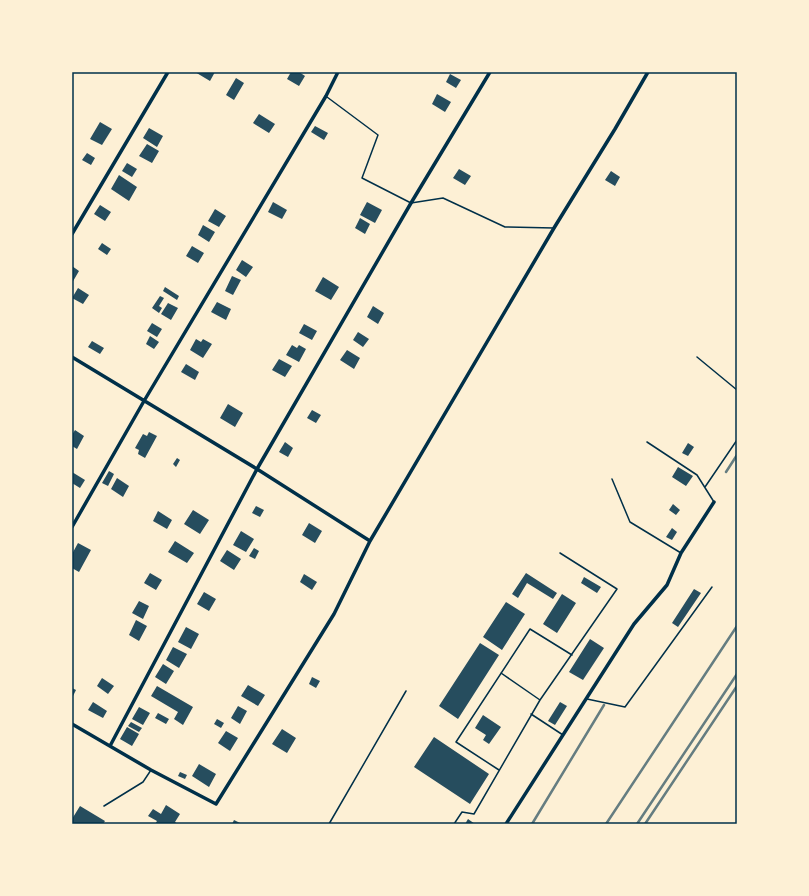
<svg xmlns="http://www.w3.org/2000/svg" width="809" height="896" viewBox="0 0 809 896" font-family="'DejaVu Sans',sans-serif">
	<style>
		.building { fill: #264d5e }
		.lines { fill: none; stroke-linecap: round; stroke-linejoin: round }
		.service { stroke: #003049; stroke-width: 1.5 }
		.minor { stroke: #003049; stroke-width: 3.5 }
		.rail { stroke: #657d81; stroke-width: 2.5 }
		.neatline { fill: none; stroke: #003049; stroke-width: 1.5 }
	</style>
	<rect width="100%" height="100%" fill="#fdf0d5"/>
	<path class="building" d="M195,72h20l-5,9z
		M291,72h8l6,4 -6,10 -12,-7z
		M450,74l11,6 -5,8 -10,-6z
		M236,78l8,5 -10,17 -8,-5z
		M437,94l14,8 -6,10 -13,-8z
		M259,114l16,10 -6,9 -16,-10z
		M100,122l12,7 -10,16 -12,-6z
		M315,126l13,7 -4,7 -13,-8z
		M149,128l14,8 -6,11 -14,-9z
		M147,144l12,7 -7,12 -13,-7z
		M87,153l8,5 -4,7 -9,-5z
		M127,163l10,6 -5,8 -10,-6z
		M459,169l12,7 -6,9 -12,-7z
		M611,171l9,6 -5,9 -10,-6z
		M119,175l18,12 -8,14 -18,-12z
		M273,202l14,8 -5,9 -14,-7z
		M367,202l15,8 -7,13 -15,-8z
		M100,205l11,7 -6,9 -11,-7z
		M215,209l11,7 -7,11 -11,-6z
		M360,218l10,6 -5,10 -10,-6z
		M203,225l12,7 -6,10 -11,-7z
		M102,243l9,6 -4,6 -9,-6z
		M192,246l12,7 -6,10 -12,-7z
		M242,260l11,7 -7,10 -10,-7z
		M72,266l7,5 -7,12z
		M232,276l9,4 -8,15 -8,-4z
		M323,277l16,10 -8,13 -16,-9z
		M165,287l14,9 -2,4 -14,-9z
		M78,288l11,7 -6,9 -11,-6z
		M160,296l4,2 -5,8 3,2 -3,5 -7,-5z
		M217,302l14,7 -5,11 -15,-8z
		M168,303l10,5 -7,12 -10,-6z
		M373,306l11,7 -6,11 -11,-7z
		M152,323l10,6 -5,8 -10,-6z
		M304,324l13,7 -5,9 -13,-7z
		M358,332l11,7 -6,8 -10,-7z
		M150,336l9,6 -5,7 -8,-5z
		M196,339l5,3 2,-3 9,5 -9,14 -13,-8z
		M92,341l12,7 -4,6 -12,-7z
		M292,345l5,3 2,-3 7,4 -7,13 -13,-7z
		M347,350l13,8 -6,11 -14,-9z
		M279,359l13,7 -7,11 -13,-7z
		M186,364l13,8 -4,8 -14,-8z
		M228,404l15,9 -8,14 -15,-9z
		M312,410l9,5 -5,8 -9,-5z
		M75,430l9,6 -7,13 -5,-3v-11z
		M149,432l8,4 -12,22 -7,-4 1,-4 -4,-2 8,-14 4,2z
		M285,442l8,6 -5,9 -9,-5z
		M688,443l6,4 -6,9 -6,-3z
		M177,458l3,2 -4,7 -3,-3z
		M678,467l15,9 -7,10 -14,-9z
		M109,471l5,3 -6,12 -6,-3z
		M72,472l13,8 -5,8 -8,-5z
		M117,478l12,8 -6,11 -12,-8z
		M673,504l7,6 -4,5 -7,-5z
		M256,506l8,4 -4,7 -8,-4z
		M193,510l16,10 -9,14 -16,-10z
		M158,511l14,9 -5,9 -14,-8z
		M309,523l13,8 -7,12 -13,-8z
		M672,528l5,4 -5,8 -6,-3z
		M241,531l13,8 -8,13 -13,-7z
		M175,541l19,12 -7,10 -19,-11z
		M78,543l13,7 -12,22 -7,-4v-14z
		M254,548l5,3 -4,8 -6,-3z
		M227,550l14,9 -7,11 -14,-9z
		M150,573l12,7 -6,10 -12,-7z
		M526,573l31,20 -4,6 -26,-16 -9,15 -6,-4z
		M304,574l13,8 -5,8 -12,-8z
		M584,577l17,10 -4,6 -16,-10z
		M694,589l7,4 -23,34 -6,-4z
		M204,592l12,7 -7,12 -12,-7z
		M562,594l14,9 -19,30 -14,-9z
		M139,601l10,5 -6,13 -11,-6z
		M506,602l19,12 -23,36 -19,-13z
		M136,620l11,6 -8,15 -10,-6z
		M186,627l13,7 -8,15 -13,-7z
		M590,639l14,9 -21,32 -14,-8z
		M480,643l19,12 -41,64 -19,-13z
		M173,647l14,7 -8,14 -13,-8z
		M163,664l11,7 -8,13 -11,-7z
		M312,677l8,4 -4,7 -7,-4z
		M102,678l12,8 -6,8 -11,-8z
		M248,685l17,10 -7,11 -17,-10z
		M157,686l36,21 -10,18 -9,-6 4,-7 -27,-16z
		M72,688l4,2 -4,8z
		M93,702l14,9 -4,7 -15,-8z
		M560,702l7,4 -12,19 -7,-4z
		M238,706l9,5 -7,13 -9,-6z
		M139,707l11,6 -7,12 -11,-6z
		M158,713l11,6 -3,5 -11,-6z
		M483,715l18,12 -12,17 -6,-4 3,-5 -11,-7z
		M217,719l7,4 -3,5 -7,-4z
		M131,722l11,6 -3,4 -11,-6z
		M127,727l12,7 -7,12 -12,-7z
		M282,729l14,9 -9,15 -15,-9z
		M226,731l12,7 -8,13 -12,-8z
		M434,737l55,37 -19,30 -56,-37z
		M199,764l17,10 -7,13 -17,-11z
		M180,772l7,3 -2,4 -7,-3z
		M166,805l14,9 -5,8 3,2h-23l2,-3 -9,-5 5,-7 8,5z
		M80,806l25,15 -2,3h-31v-5z
		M468,819l7,5h-10z
		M234,820l8,4h-10z"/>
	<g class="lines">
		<path class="service" d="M327,97l51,38 -16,43 49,25 32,-5 62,29 49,1
			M697,357l40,33
			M647,442l50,33 17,27
			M612,479l18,43 51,31
			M705,487l32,-47
			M501,673l39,27
			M587,699l38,8 87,-120
			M531,714l32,21
			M499,770l-43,-28 74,-113 42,26
			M104,806l39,-24 8,-12
			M329,824l77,-133
			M454,824l8,-12 12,2 66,-114 77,-111 -57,-36"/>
		<path class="minor" d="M72,234l96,-162
			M72,357l185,112 113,72
			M72,527l72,-126 182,-305 12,-24
			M72,724l79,46 65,34 118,-190 36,-73 184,-313 61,-99 33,-57
			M110,746l147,-277 154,-266 79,-131
			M506,824l128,-200 33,-39 14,-32 33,-51"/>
		<path class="rail" d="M726,472l11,-17
			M532,824l72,-119
			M606,824l131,-198
			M637,824l100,-150
			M645,824l92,-138"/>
	</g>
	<rect width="809" height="896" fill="none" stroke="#fdf0d5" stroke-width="146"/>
	<rect x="73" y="73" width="663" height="750" class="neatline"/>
</svg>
